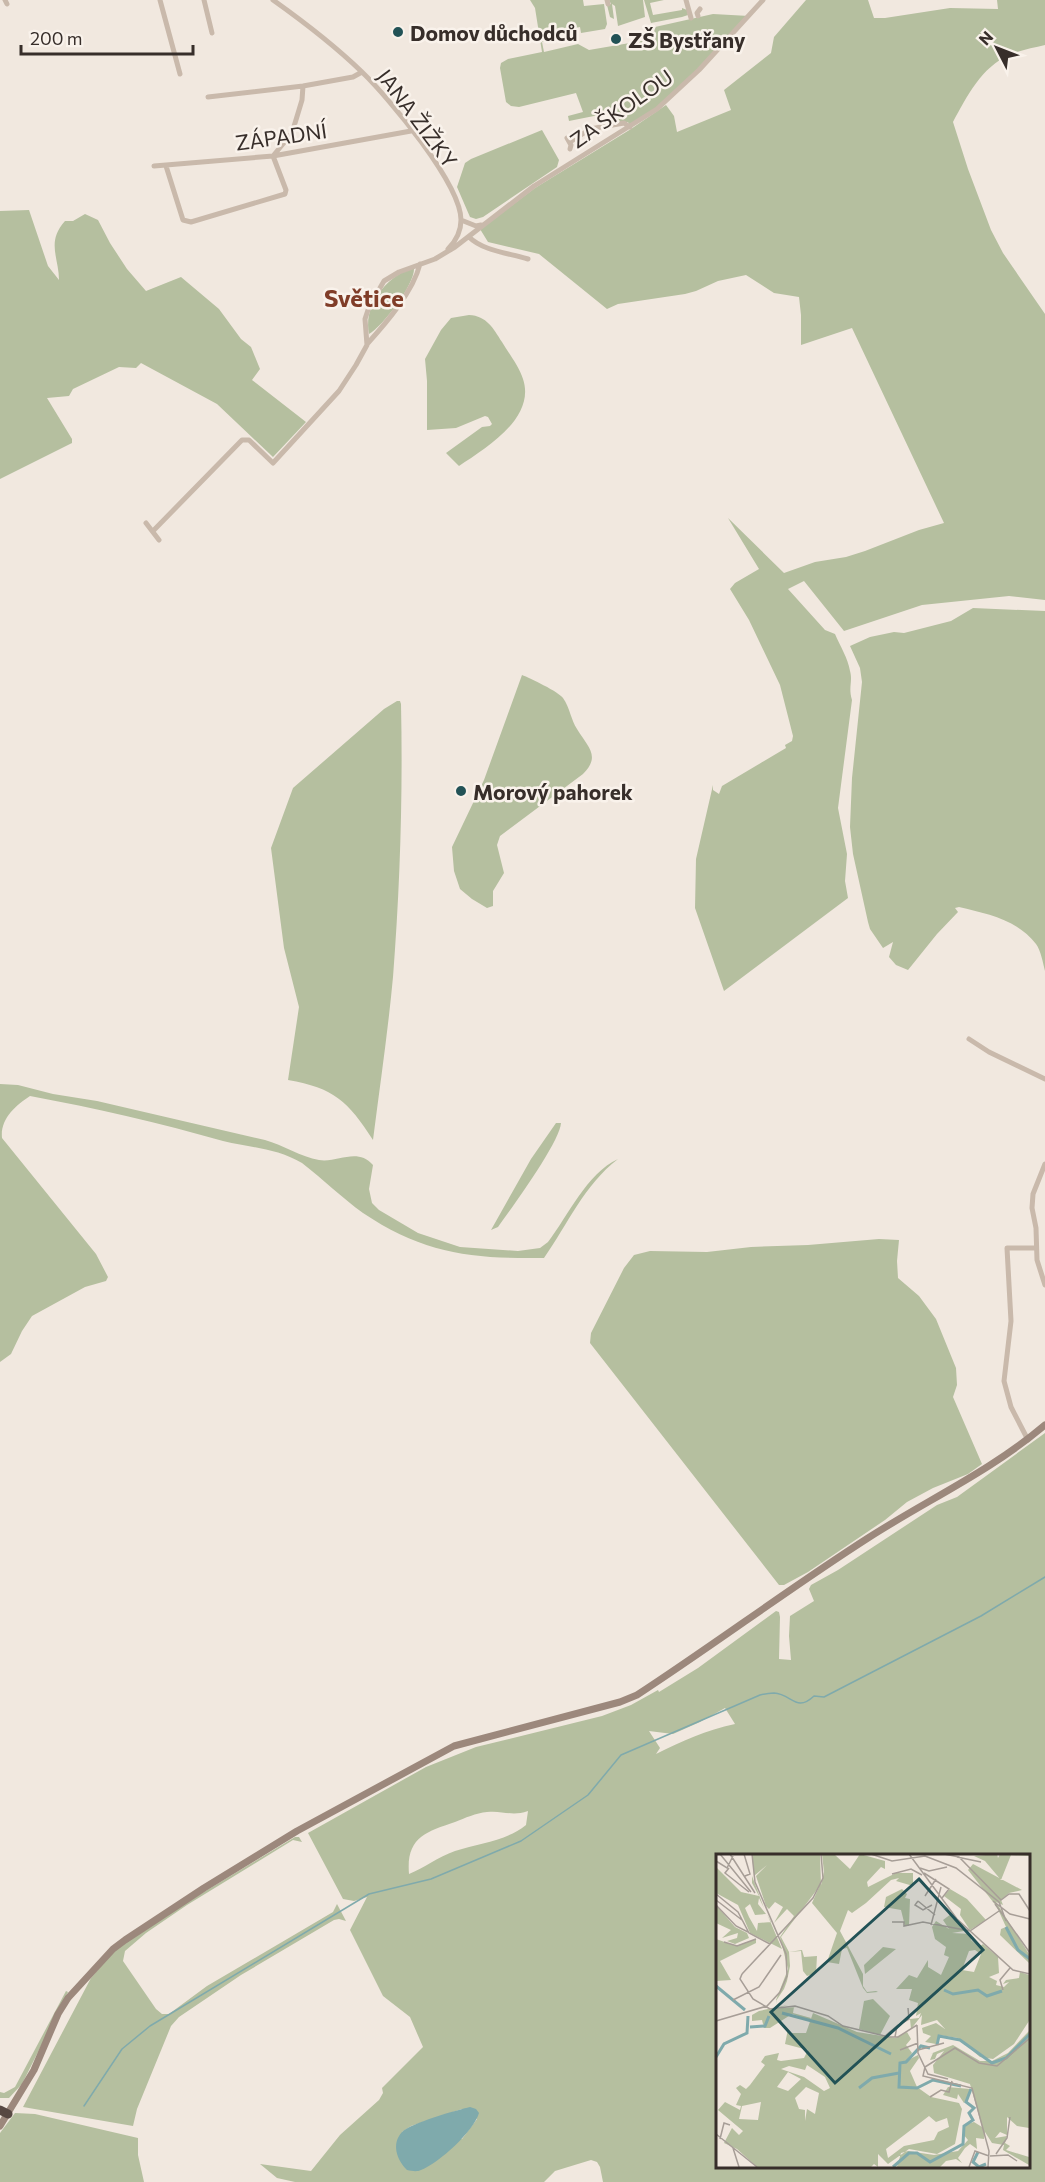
<svg xmlns="http://www.w3.org/2000/svg" width="1045" height="2182" viewBox="0 0 1045 2182" font-family="Commissioner,sans-serif">
	<style>
		.green { fill: #b5bf9f; fill-rule: evenodd }
		.water { fill: #7faaac }
		.lines { fill: none; stroke-linecap: round; stroke-linejoin: round }
		.stream { stroke: #7faaac; stroke-width: 1.5 }
		.street { stroke: #c9b9ab; stroke-width: 5 }
		.secondary { stroke: #9c887c; stroke-width: 7 }
		.highway { stroke: #574842; stroke-width: 9 }
		.poi-dot { fill: #225256; stroke: #f9f2eb; stroke-width: 2 }
		.labels { text-anchor: middle; dominant-baseline: central; stroke-width: 5; stroke-linejoin: round; paint-order: stroke }
		.poi-label { font-size: 21px; font-weight: bold; fill: #372e2a; stroke: #f9f2eb; text-anchor: start }
		.street-label { font-size: 21px; fill: #372e2a; stroke: #f9f2eb }
		.quarter-label { font-size: 24px; font-weight: bold; fill: #803d28; stroke: #f9f2eb }
		.inset-river { fill: none; stroke: #7faaac; stroke-width: 3 }
		.inset-road { fill: none; stroke: #a79e97; stroke-width: 1.5 }
		.view { fill: #225256; fill-opacity: 0.15; stroke: #225256; stroke-width: 3 }
		.inset-edge { fill: none; stroke: #372e2a; stroke-width: 3 }
	</style>
	<rect width="100%" height="100%" fill="#f1e8df"/>
	<path class="green" d="M530,0h53l1,6 20,-2 3,20 -2,5 -24,4 -1,-6 -25,5 1,7 -14,3 2,10 34,-8 11,6 64,-11 2,-12 58,-13 36,2 -80,83 -39,28 -2,-5h-9l-3,-5 -7,-4 -40,8 -1,-5 15,-4 -7,-19 -57,14 -8,-1 -5,-4 -6,-34 1,-5 7,-4 34,-7 -7,-44z
		M609,0h34l2,17 -27,9 -3,-20 -3,-2 2,15 -4,-2 -3,-12 4,-1z
		M644,0h20l-14,3 3,12 29,-5v-2l5,2 1,5 -6,2 -31,6z
		M806,0h62l6,18h11l65,-10 48,1 -1,-9h48v45c-12,3 -25,5 -36,10 -27,12 -42,41 -56,67l15,47 23,61 12,23 42,61v286l-36,-4 -87,9 -78,26 -40,-50 -16,8 37,41 10,4c5,12 13,24 15,37 3,11 -2,16 2,29l-14,108 9,46 -2,27 3,17 -124,93 -29,-83 1,-49 17,-74v5l6,4 3,-8 64,-38 -1,-3 7,-4 1,-5 -13,-51 -31,-65 -19,-31 5,-6 24,-14 -31,-51 56,55 31,-11 31,-5 19,-6 54,-21 25,-7 -92,-195 -51,17v-30l-2,-18 -25,-4 -28,-18 -28,6 -22,10 -11,3 -67,10 -11,5 -68,-55 -51,-12 -8,-13 55,-41 96,-59 35,-24 8,11 3,16 54,-22 -7,-20 47,-37 3,-16z
		M542,130l17,30 -2,7 -74,50 -7,2 -6,-2 -13,-30 8,-24 6,-4z
		M29,210l19,56 11,14c0,-22 -13,-38 6,-59h8l12,-7 13,6 12,23 17,26 19,22 35,-14 38,32 22,30 10,8 9,22 -8,11 54,42 -33,35 -56,-53 -76,-41 -5,5 -17,-1 -46,22 -4,7 -22,2 25,41v4l-72,36v-268z
		M414,267c2,16 -31,59 -45,67 -6,-29 18,-58 45,-67z
		M469,315c18,1 24,13 33,27 7,12 17,24 21,37 13,39 -37,69 -64,87l-13,-13 36,-26 8,-1 2,-2 -4,-7 -3,-1 -29,12 -29,2v-49l-2,-22 16,-29 10,-12z
		M973,608l72,3v360c-2,-8 -4,-20 -9,-27 -19,-25 -49,-30 -77,-37l-4,1 3,4 -21,22 -29,36 -12,-5 -7,-8 4,-15 -10,6 -13,-19 -2,-7 -15,-68 -3,-27 2,-49 10,-96 -2,-14 -10,-22 20,-9 24,-5 10,1 47,-12z
		M522,675c8,3 37,17 41,23 7,10 8,22 14,31 11,18 24,27 6,45l-83,62 -3,9 7,28 -11,18v15l-6,2 -15,-9 -12,-10 -6,-18 -2,-24 32,-67z
		M397,701h3l1,3c2,91 -1,183 -8,273 -5,54 -13,108 -20,163 -25,-39 -39,-52 -85,-60l11,-73 -15,-59 -13,-100 22,-60 91,-79z
		M0,1084l18,1 35,9 44,7 168,39c18,5 36,17 54,20 19,3 38,-13 54,5l-4,24 3,14 7,7 39,23 42,14 58,4 22,-3 8,-6c20,-26 39,-69 70,-83 -34,26 -50,65 -74,99 -71,1 -120,-4 -181,-45 -21,-15 -40,-34 -61,-50 -26,-15 -50,-15 -79,-22 -63,-18 -128,-33 -193,-45 -14,9 -30,23 -28,42l94,116 12,23 -2,4 -21,6 -53,29 -10,15 -11,23 -11,8z
		M556,1123h5c-1,19 -50,86 -63,104l-7,3 40,-71z
		M879,1239l20,1 -2,21 1,17 21,18 17,23 20,49 1,17 -4,12 29,67 -14,10 -35,14 -26,14 -22,18 -77,52 -24,13h-5l-189,-242 1,-10 33,-65 10,-13 16,-4 57,1 44,-5 57,-2z
		M1045,1433v749h-442l-3,-15 -3,-5 -6,-2 -36,11 -11,11h-249l-18,-4 -17,-14 51,7 29,-36 39,-35 4,-7 -1,-5 41,-41 -13,-30 -27,-21 -33,-66 17,-33 -13,4 -11,-2 -35,-66 118,-66 50,-20 126,-31 29,-11 27,-15 1,2 39,-24 78,-57 3,1 1,5 -1,42 12,1 -2,-24 1,-20 24,-15 -5,-12 2,-4 27,-15 99,-65 20,-8zM725,1708l10,16c-29,6 -53,17 -79,30l4,-6 -11,-17 24,3 27,-12zM528,1811l-2,14c-20,16 -46,18 -71,26 -17,6 -31,17 -46,23 -3,-36 16,-42 46,-52 10,-4 21,-9 32,-10 16,-2 24,5 41,-1zM718,1855h310v311h-310zM462,2109l15,10 -15,20 -60,-7 9,-6z
		M295,1837h4l3,5 -9,-2 -106,65 -41,28 -21,18 -2,10 33,48 6,5h7l38,-28 126,-74 4,-8 9,17 -7,-2 -5,1 -93,55 -62,42 -8,9 -34,83 -4,17 -110,-19 68,-129 23,-27 42,-30z
		M66,1991l2,1 -46,92 -13,14h-9v-6l4,1 11,-6z
		M15,2113l20,1 103,24v17l6,27h-144v-49z"/>
	<path class="water" d="M470,2107l6,2 3,4c-5,18 -40,50 -58,57 -4,2 -9,1 -14,0 -10,-10 -16,-26 -5,-38 9,-9 55,-22 68,-25z"/>
	<g class="lines">
		<path class="stream" d="M84,2106l38,-57 28,-23 219,-132 62,-15 90,-38 67,-46 33,-40 139,-60c4,-1 10,-2 14,-2 18,1 22,20 40,3l10,1 157,-81 64,-39"/>
		<path class="street" d="M5,0l2,4
			M160,0l20,74
			M204,0l8,33
			M273,0c31,22 62,46 89,72 27,26 99,112 99,148 0,10 -5,21 -13,29
			M607,0l1,4
			M686,0l5,18
			M698,16l-1,-3 3,-4
			M208,97l95,-11 50,-9 9,-5
			M567,138l4,7 -1,4
			M570,142l20,-13 34,-6 6,4
			M154,166l119,-10 138,-25
			M166,166l17,54 8,2 94,-28 1,-4 -13,-34 19,-23 10,-33 1,-14
			M461,220l15,6 5,-1
			M469,237c14,14 40,16 59,22
			M368,343c18,-20 45,-51 52,-79
			M146,523l13,17
			M153,531l89,-91h7l24,23 66,-72 17,-26 11,-20 -2,-26 4,-12 15,-26 15,-9 36,-13 20,-12 79,-61 123,-77 42,-39 64,-70
			M969,1039l20,13 56,27
			M1045,1164l-12,30 -1,14 4,20 1,32 8,25
			M1028,1440l-17,-33 -7,-26 7,-60 -4,-73h28"/>
		<path class="secondary" d="M0,2126l34,-56 24,-56 10,-16 45,-49 12,-9 79,-52 93,-57 157,-85 166,-44 17,-7c78,-51 153,-107 231,-157 59,-38 123,-67 177,-113"/>
		<path class="highway" d="M0,2110l8,4"/>
	</g>
	<g class="poi-dot">
		<circle cx="398" cy="32" r="6"/>
		<circle cx="616" cy="39" r="6"/>
		<circle cx="461" cy="791" r="6"/>
	</g>
	<g class="labels">
		<g class="poi-label">
			<text x="410" y="32">Domov důchodců</text>
			<text x="628" y="39">ZŠ Bystřany</text>
			<text x="473" y="791">Morový pahorek</text>
		</g>
		<g class="street-label">
			<text transform="translate(621 108) rotate(-35)">ZA ŠKOLOU</text>
			<text transform="translate(418 118) rotate(53)">JANA ŽIŽKY</text>
			<text transform="translate(281 136) rotate(-8)">ZÁPADNÍ</text>
		</g>
		<g class="quarter-label">
			<text x="364" y="297">Světice</text>
		</g>
	</g>
	<g transform="translate(716 1854)">
		<rect width="314" height="314" fill="#f1e8df"/>
		<path d="M36,0h68l1,31 3,-13 -2,-18h12l16,15 10,-15 25,7v8l-4,-2 -14,15 1,5 28,-14h17v13l-17,-5 3,-3 -8,2 -25,23 -14,10 -4,-3 -8,21 23,43v12l4,6 9,-1 2,1 -11,1 -4,-5 -16,-40 -5,1 -3,15 -12,-2 10,-29 -25,-30 7,-16 -38,50 8,15 13,-2 2,7 13,-1 -1,17 -9,3 -4,-5 -2,-20 -12,1 1,14 -3,15 -3,8 -8,12 2,6 10,-2 -10,3 -2,-8 12,-31 -8,-32 14,-21 -7,-7 -13,14 9,-16 -8,-5 -6,7 -3,-3 -10,-30 11,-11 -13,11zM281,0l1,4 2,-4h29v2l-18,-1 -10,25 -16,-19 -11,-5zM257,10l49,26 -13,3 -8,7 2,5 -7,-3 33,52v9l-29,-28 1,-6 5,-2 -9,-20 -29,-37zM0,13l25,25 18,4 -7,-13v-7l12,32 -5,-10 -1,6 8,10 -11,1 -5,-11 -5,4 4,9 8,14 1,-8 13,-1 -4,-8 15,35 -32,-16 -12,-28 -22,-12zM186,35l5,5 -2,4 5,1 -1,27h-4l-4,-16 -17,-3 2,-10zM234,35l17,10 19,21 -16,10 -10,-15 1,-6 -17,-13zM227,46l11,19 10,6 -4,2 4,4 -12,2 19,1v6l8,7 4,-3 15,13 1,16 -10,4 8,4 -1,4 8,2 5,-5 -6,2 3,-4 13,-2 1,-6 9,3v46l-15,23 -21,15 -13,-2 -22,-19 -19,-3 -3,9 -11,-2 6,-6 -8,-3 -1,-5 14,-5 9,6 -8,-9 -16,5 1,-10 -11,14 -1,-10 9,-1 2,-5 -5,3 2,-13 -9,-3 3,-11h-16l13,-14 8,3 11,-18v7l13,8 8,-18 -5,-2 2,-8 -11,-8 -3,-12 4,-6 13,8 -6,-9 8,-6zM259,96l6,4 -7,18 -12,-2 7,-19zM0,51l19,22 12,6 2,5 -14,6 -8,-3 10,-3 1,-5 -16,5 9,-8 -15,-7zM0,85l20,7 20,-7v4l-36,18 11,19 -15,1zM167,93l13,2 -31,25 -1,-9zM157,145l17,17 -10,19 -21,-6 5,-28zM78,153l-1,6 18,5 -1,2 -18,-6 -22,14h-6l-2,-8 -10,1v-6l7,-4 9,-2 29,-2zM97,159l44,19 38,6 12,-6 4,7 -5,6 6,8 -6,8 12,-6 1,3 -9,13 7,16 14,10 28,6 3,6 -7,35 -18,10 -28,-5 -21,15 -10,-10v13l-4,-3 -3,3h-114l-20,-18 -13,-6 8,-15 7,7 4,-4 -25,-21 7,-8 15,8 1,-4 -5,-1 5,-11 -5,-6 4,-3 6,4 4,-4 15,-20 -4,-3 4,-6 14,-3 -2,7 4,1 23,-3 4,-8 -23,-6 3,-15 3,4h15zM91,211l18,12 5,11 -6,3 -20,-14 -23,-8 8,-3 16,4zM72,218l13,7 -13,12 -11,-4zM90,233l13,6 -4,21 -8,-5 -2,12v-11l-6,-1 -4,-11zM45,248l-3,18 -19,-1 3,-13zM213,262l7,6 11,-4 2,9 -11,5 -4,8 -30,6 -16,12 -2,-9zM313,177v97l-12,-2 -10,-9v18l-7,-3 -5,6 12,-2 -2,7 5,3 -4,4 23,7v8l-26,-15 1,-5 -12,-2 -7,-11 -1,7 -8,-1 1,11 -7,-5 -5,4 -7,10 4,5 -6,-4 -10,2 -6,6h-43l4,-14 7,-2 26,4 24,-4 10,-11 -5,-6 2,-9 9,-3 8,5 -12,-43 -36,-11 -1,-8 11,-14 -7,3 -2,5 -5,1 3,-7 -3,1 23,-9 27,16h12l16,-8zM232,233l22,2v5l-6,9 -6,-9 -1,5 -14,-4z" fill="#b5bf9f" fill-rule="evenodd"/>
		<path class="inset-river" d="M290,73l12,23 12,9M0,132l29,24M228,136l9,4 25,-4 9,6 15,-5M66,159l56,15 53,26M34,173l15,-1 4,-10M221,191l2,-9 21,4 32,23 14,-5 24,-24M214,194l-9,-2 -15,16 -6,1 -1,24 18,1 16,-8 28,6M0,203l8,-13 23,-11 1,-17M143,234l13,-10 27,-5M262,298l-5,10 6,5 7,-3M177,313l16,-14h8l13,9 33,-18 1,-18 9,-6 -4,-7 5,-5 -8,-6 5,-13"/>
		<path class="inset-road" d="M4,0l31,38M14,0l25,39M28,0l6,20 -5,2M155,0l21,7 33,-5 31,12 43,34 7,19M193,0l48,65 56,51 17,4M228,0l15,3 42,43 8,-6h10l11,17M241,3l24,5M0,7l11,7 6,-12M13,14l-4,5 24,19M204,14l9,3 18,-4M208,19l25,16 -7,9M176,20l19,-5 11,6M0,40l22,18 11,21 21,11M209,42l11,-17M0,46l26,20M202,47l-3,4 8,5 9,-5M202,47l17,14M277,47l17,13 20,5M279,50l35,49M0,51l20,21 12,6M176,68h12v4l19,-4 47,9 29,-20M215,71l10,-38M8,88l13,4 19,-7M26,120l-2,5 13,20 17,10 25,-3 33,10 15,10 46,11h9l19,-12M26,120l71,-76 10,-20 -2,-24M287,136l-3,-10 10,-12M17,146l26,-13 22,-32M0,167l51,-15 13,-14 7,-16 -1,-22 -31,-72 -3,-28M201,171l1,28 10,21 20,5M168,183l14,-12M179,183l2,-11 12,-7 -1,-11M184,196l18,-7M202,196l26,-7M209,213l-2,9 49,12 17,63 -1,16M209,213l30,-19 24,15 18,3 33,-28M214,243l11,-7 8,2 3,-11M0,280l41,33M4,285l4,-16 6,2M17,294l6,19M280,300l11,-16 3,-21M274,302l18,-1 9,6M253,313l6,-16 14,5"/>
		<path class="view" d="M203,25l64,71 -148,133 -64,-71z"/>
		<rect width="314" height="314" class="inset-edge"/>
	</g>
	<g transform="translate(997 48) rotate(312)" stroke="#f9f2eb" stroke-width="4.5" paint-order="stroke">
	<path d="M0-4.5L10 22L0 15L-10 22Z" fill="#372e2a"/>
	<text y="-9" font-size="16" font-weight="bold" text-anchor="middle" fill="#372e2a">N</text>
	</g>
	<path d="M21 45v9h172v-9" fill="none" stroke="#372e2a" stroke-width="3"/>
	<text x="30" y="45" font-size="18" fill="#372e2a" stroke="#f9f2eb" stroke-width="4.5" paint-order="stroke">200 m</text>
</svg>
